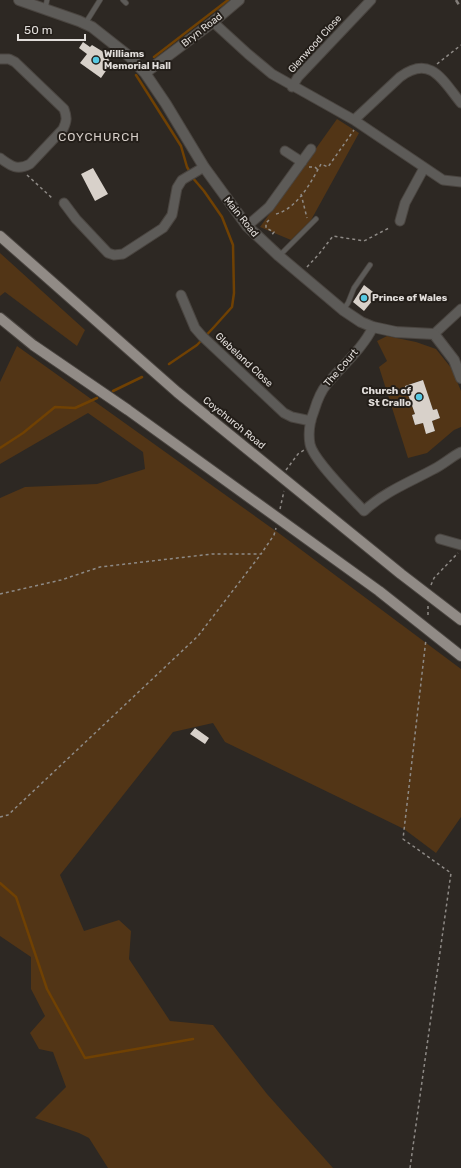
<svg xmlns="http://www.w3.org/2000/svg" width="461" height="1168" viewBox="0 0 461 1168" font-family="Rubik,sans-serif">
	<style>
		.green { fill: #523516; fill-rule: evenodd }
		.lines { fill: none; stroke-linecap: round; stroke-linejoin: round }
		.stream { stroke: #704103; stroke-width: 2.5 }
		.building { fill: #d8d1ca }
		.service-casing { stroke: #4a4540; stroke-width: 6 }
		.minor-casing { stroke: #4a4540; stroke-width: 11 }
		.tertiary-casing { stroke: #4a4540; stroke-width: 12 }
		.primary-casing { stroke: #4a4540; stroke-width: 12 }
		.path { stroke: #8e8a86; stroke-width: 1.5; stroke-dasharray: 3 3; stroke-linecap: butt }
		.service { stroke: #5d5b58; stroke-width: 4.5 }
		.minor { stroke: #5d5b58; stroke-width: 9 }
		.tertiary { stroke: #5d5b58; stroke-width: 10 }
		.primary { stroke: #918b86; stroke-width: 10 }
		.rail { stroke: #837e7a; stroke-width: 2.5; stroke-dasharray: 5 5; stroke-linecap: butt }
		.poi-dot { fill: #57c9e3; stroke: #231e19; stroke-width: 1.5 }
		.labels { text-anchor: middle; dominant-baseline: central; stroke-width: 4; stroke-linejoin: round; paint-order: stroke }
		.street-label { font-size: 10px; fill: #e1ddda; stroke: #231e19 }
		.poi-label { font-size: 10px; font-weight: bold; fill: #e1ddda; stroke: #231e19; text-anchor: start }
		.quarter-label { font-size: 12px; letter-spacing: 1px; fill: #d8d0ca; stroke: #231e19 }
	</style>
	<rect width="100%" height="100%" fill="#2d2823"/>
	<path class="green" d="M337,119l22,14 -49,89 -19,18 -31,-13z
		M0,253l85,77 -8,16 -72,-54 -5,4z
		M387,336l29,6 20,7 16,20 9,22v36l-7,3 -27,23 -19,5 -29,-91 8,-6 -10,-20zM422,380l11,30 4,-1 3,9 -8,3 3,10 -8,3 -4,-11 -8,2 -3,-10 3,-1 -10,-28z
		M17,346l263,188 181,135v148l-25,36 -32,-24 -179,-87 -12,-19 -40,9 -113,143 24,56 35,-11 12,11 -2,28 41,62 43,4 54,69 66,74h-225l-19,-30 -10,-5 -44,-15 31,-31 -13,-35 -14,-3 -9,-16 15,-17 -14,-27v-32l-31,-21v-438l25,-11 72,-3 48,-15 -2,-17 -55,-39 -88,51v-82z"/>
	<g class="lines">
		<path class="stream" d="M154,57l74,-57
			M136,75l45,71 6,21 3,5
			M169,364l28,-19 17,-18 18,-20 2,-14 -1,-48 -11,-28 -18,-26 -12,-14
			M113,391l29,-14
			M0,448l23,-15 32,-26 20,1 22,-10
			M0,883l16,14 31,92 38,69 108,-19"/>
	</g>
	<path class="building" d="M83,42l7,5 2,-2 18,11 -2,3 4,3 -11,16 -21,-15 7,-9 -8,-6z
		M93,168l15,26 -13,7 -14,-27z
		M364,285l13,10 -13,16 -11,-9z
		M423,380l10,30 4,-1 3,9 -8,3 3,10 -9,3 -3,-11 -8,2 -3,-10 3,-1 -10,-28z
		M195,728l14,10 -4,6 -15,-10z"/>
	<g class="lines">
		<g class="service-casing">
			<path id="service" d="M123,0l3,3
				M45,10l2,-10
				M85,24l15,-24
				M279,256l37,-37
				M343,310l5,-7 6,-15 16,-23"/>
		</g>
		<g class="minor-casing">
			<path id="minor" d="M213,22l35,32 24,20 82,46 89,60 18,2
				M0,59h9l6,3 49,47c3,8 3,12 -1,20l-33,35c-13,7 -19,2 -30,-6
				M292,87l6,-10 73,-77
				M354,120l46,-43c31,-23 43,4 61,26
				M285,151l17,11
				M64,203l12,16 32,34 6,2 9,-1 40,-26 9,-13 5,-27 5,-8 22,-13
				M400,221l5,-18 19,-35
				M247,226l22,-19 42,-58
				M181,295l14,33 7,8 82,77 8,4 19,4
				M373,327c-10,21 -30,38 -46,57 -7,8 -10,17 -13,27 -4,10 -6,22 -4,33 3,16 42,54 54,67 20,-19 46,-29 70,-42 10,-5 17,-12 27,-17
				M434,334l27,-25
				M440,539l21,6"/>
		</g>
		<g class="tertiary-casing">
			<path id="tertiary" d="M19,0l60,21 13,6 38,30 15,16 21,31 38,63 43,59 32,30 64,54 18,12 12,5 23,5 38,2 20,26 7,18
				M145,73l68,-51 26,-22"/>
		</g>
		<g class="primary-casing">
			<path id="primary" d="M0,236l177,156 224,182 60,46
				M0,318l33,27 95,65 251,181 82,65"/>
		</g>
		<path class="path" d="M437,64l24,-19
			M309,167h6l3,3
			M27,175l25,23
			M301,194l6,24
			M276,214c22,-6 35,-32 45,-50l7,3 26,-37
			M269,220l-3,3v5l8,4 -3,4
			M307,267l12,-13 14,-18 31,5 25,-13
			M286,470l12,-16 6,-4
			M280,509l4,-18
			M431,585l3,-7 24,-25
			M0,594l61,-14 39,-13 112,-13h49l13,-19 2,-7
			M428,606v12
			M0,817l8,-2 190,-179 63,-82
			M410,1168l41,-295 -48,-34 23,-200"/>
		<use href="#service" class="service"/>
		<use href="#minor" class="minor"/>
		<use href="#tertiary" class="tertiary"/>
		<use href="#primary" class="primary"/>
		<path class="rail" d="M456,0l5,8"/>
	</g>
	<g class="poi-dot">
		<circle cx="96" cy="60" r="4"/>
		<circle cx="364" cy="298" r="4"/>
		<circle cx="419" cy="397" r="4"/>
	</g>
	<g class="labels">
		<g class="street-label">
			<text transform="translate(202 30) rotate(-38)">Bryn Road</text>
			<text transform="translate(315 44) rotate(-48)">Glenwood Close</text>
			<text transform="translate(241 217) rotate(51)">Main Road</text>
			<text transform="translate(244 360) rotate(43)">Glebeland Close</text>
			<text transform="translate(341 368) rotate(-49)">The Court</text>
			<text transform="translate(234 423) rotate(39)">Coychurch Road</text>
		</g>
		<g class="poi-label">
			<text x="104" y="54">Williams<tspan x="104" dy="12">Memorial Hall</tspan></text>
			<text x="372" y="298">Prince of Wales</text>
			<text x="411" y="391" text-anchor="end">Church of<tspan x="411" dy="12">St Crallo</tspan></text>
		</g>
		<g class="quarter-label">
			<text x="99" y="137">COYCHURCH</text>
		</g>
	</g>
	<path d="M18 34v6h67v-6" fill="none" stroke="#e1ddda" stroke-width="2"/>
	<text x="24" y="34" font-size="12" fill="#e1ddda" stroke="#231e19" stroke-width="3" paint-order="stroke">50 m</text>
</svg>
